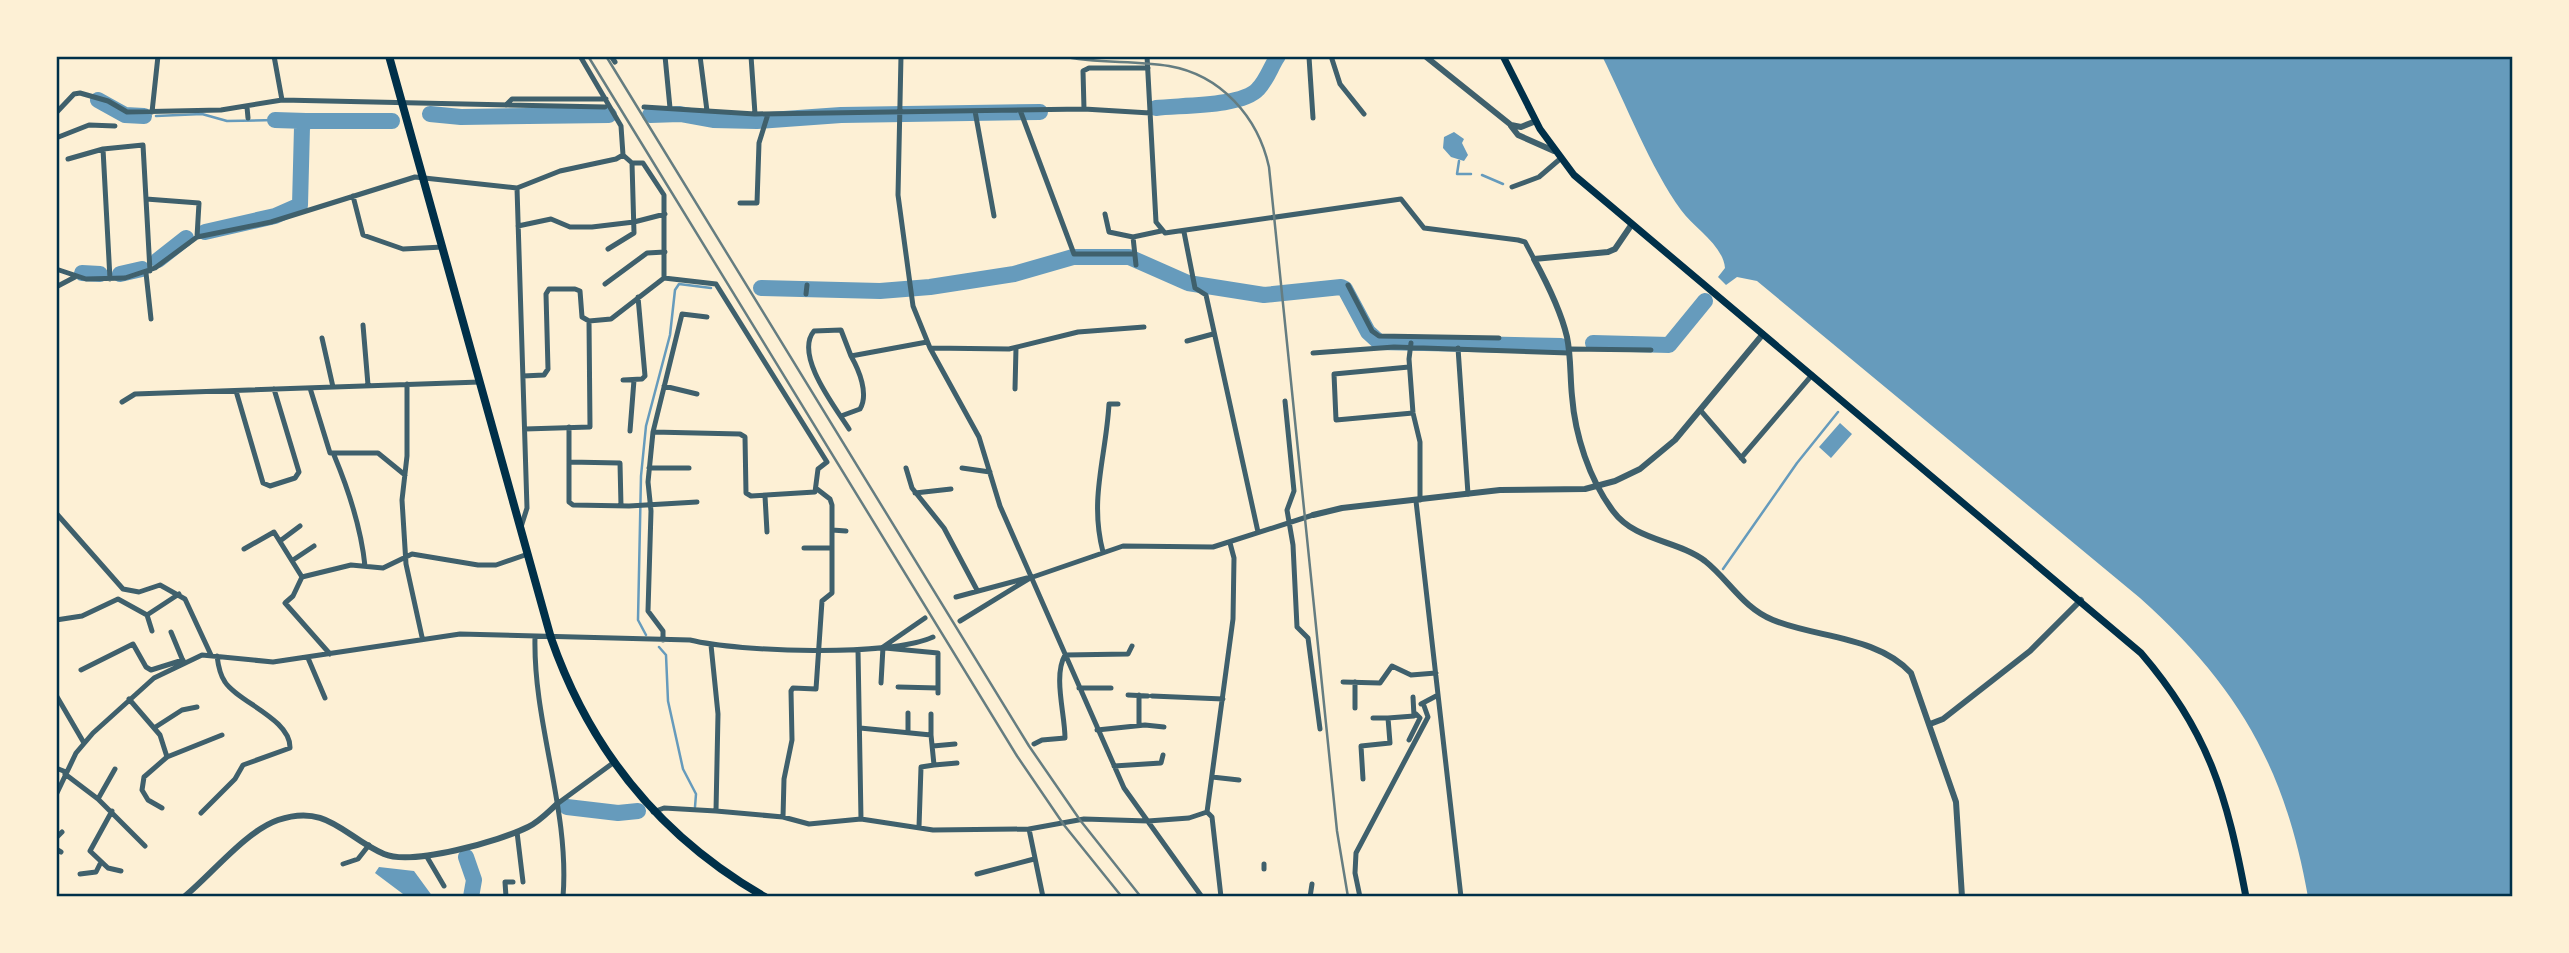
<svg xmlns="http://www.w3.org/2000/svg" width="2569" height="953" viewBox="0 0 2569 953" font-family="'IBM Plex Sans',sans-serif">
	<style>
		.water { fill: #669bbc }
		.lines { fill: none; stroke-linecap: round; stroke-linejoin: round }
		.stream { stroke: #669bbc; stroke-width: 2.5 }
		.river { stroke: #669bbc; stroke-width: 16 }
		.minor { stroke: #3f606c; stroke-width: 5 }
		.tertiary { stroke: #3f606c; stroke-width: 6 }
		.secondary { stroke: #003049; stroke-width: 7 }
		.trunk { stroke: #003049; stroke-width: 8 }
		.rail { stroke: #657d81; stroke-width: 2.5 }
		.neatline { fill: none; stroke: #003049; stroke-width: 2.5 }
	</style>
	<rect width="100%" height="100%" fill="#fdf0d5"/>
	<path class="water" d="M1602,56h911v841h-205c-23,-130 -70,-211 -168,-299l-383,-317 -20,-4 -11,8 -8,-8 7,-9c-2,-23 -31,-40 -44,-58 -30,-41 -56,-108 -79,-154z
		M1454,132l10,7 -2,4 6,12 -4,6 -13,-4 -8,-9 1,-11z
		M1840,423l12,11 -21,24 -12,-11z
		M379,867l35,4 19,26h-26l-32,-24z"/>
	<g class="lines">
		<path class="stream" d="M156,116l46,-2 25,7 48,-1
			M1459,161l-2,13h14
			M1482,175l21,9
			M1723,569l74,-106 41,-51
			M646,635l-8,-15 3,-144 5,-50 24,-91 5,-45 4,-6 32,4
			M659,647l7,8 2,46 15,68 13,25 -1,13"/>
		<path class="river" d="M98,100l27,15 19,1
			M1156,108c24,-3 86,-1 102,-19 9,-9 13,-23 20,-33
			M430,114l31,3 148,-2
			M650,115l30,-1 33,6 44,1 84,-6 199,-3
			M275,120l31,1
			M205,232l70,-16 25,-11 2,-78 4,-6h86
			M158,260l28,-22
			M82,273l18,1
			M120,274l22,-5
			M761,288l119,3 50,-4 84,-13 59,-17h56l59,26 76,12 77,-8 4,2 23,43 11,10 182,4
			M1593,343l76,2 36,-44
			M567,807l51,6 20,-2
			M466,857l8,23 -3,17"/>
		<path class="minor" d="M274,56l8,44
			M611,56l4,6
			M665,56l5,52
			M700,56l7,55
			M751,56l4,58
			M901,56l-3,139 15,111 17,42 49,89 21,69 124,282 78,109
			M1147,56l9,166 9,11 236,-34 23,29 94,12 7,2 9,17
			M1331,56l9,28 24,30
			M1309,57l4,61
			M506,105l6,-6h94
			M247,107l1,11
			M644,107l111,7 329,-5 66,4
			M1084,109l-1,-38 6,-3h59
			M1020,110l54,144h60
			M975,111l19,105
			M152,112l6,-56
			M56,113l18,-19 6,-1 28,8 19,11 94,-2 61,-10 323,7
			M56,138l33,-13 26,1
			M68,159l35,-10
			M1512,187l27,-10 21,-18
			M517,188l10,320 -6,19
			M353,196l10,39 40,14 40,-2
			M146,199l53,4 -2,34
			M740,203h17l2,-60 9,-29
			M1105,214l4,18 24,5
			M518,226l33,-7 19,8h22l42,-5 31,-8
			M1184,232l11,56 11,7 52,237
			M608,249l26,-16 -2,-70
			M1136,265l-3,-28 28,-6
			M56,269l30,10 39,-1 30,-10 42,-31 74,-15 144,-45 102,11 43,-17 56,-12 7,-4
			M146,273l5,46
			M110,279l-7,-130 40,-4 7,126
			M605,284l42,-31 18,-1
			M1348,285l24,46 7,5 120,2
			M56,287l19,-10
			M806,294l1,-9
			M363,325l5,60
			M322,338l11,49
			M1187,341l26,-7
			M1411,343l-2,16 4,54 7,29v58
			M930,348l79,1 69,-17 66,-5
			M1458,348l10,146
			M1569,349l82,1
			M1313,353l81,-6 175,6
			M1409,367l-75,7 2,46 77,-7
			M523,376l21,-1 4,-6 -2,-75 3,-5h26l5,2 2,26 7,4 22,-2 53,-41v-83l-21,-32h-11l-9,-8 -2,-29 -41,-70
			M623,380l19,-1 3,-3 -7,-79
			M407,384v72l-5,44 4,64 16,73
			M664,386l33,8
			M310,388l20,65h48l27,22
			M1015,389l1,-41
			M236,391l27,92 7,3 25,-8 4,-6 -25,-83
			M1285,401l9,90 -7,19 6,35 4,82 11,11 12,91
			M122,402l13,-8 345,-12
			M1701,411l43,50
			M841,416l19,-7c9,-15 -1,-39 -9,-53
			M569,427v75l4,3 56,1 68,-4
			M525,429l65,-2 -1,-106
			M849,429c-14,-22 -55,-74 -35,-98l27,-1 10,26 76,-14
			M630,431l4,-51
			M653,432l87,2 5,3 1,56 5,3 64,-4 3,-23 9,-7 -111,-178 -52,-6
			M334,455c15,36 27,72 31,111
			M1741,458l71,-83
			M569,462l51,1 1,43
			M649,468h40
			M906,468l6,20 32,40 33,62
			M962,468l28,4
			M915,493l36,-4
			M765,496l2,36
			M1416,501l45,396
			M56,513l67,76 16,3 21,-7 25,14 26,56
			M832,530l14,1
			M280,541l20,-15
			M804,548h28
			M244,549l30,-17 28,45
			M1103,552c-14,-53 3,-95 6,-148h9
			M293,560l21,-14
			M956,597l71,-19
			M147,615l5,16
			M56,620l26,-4 36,-17 29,16 32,-21
			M960,621l70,-43 93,-32 90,1 100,-32
			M171,632l12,29
			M535,637c-2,87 35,173 28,260
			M663,640v-9l-15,-20 3,-100 -3,-29 5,-50 29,-118 25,3
			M711,645l7,69 -2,97
			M883,647l42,-29
			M885,648l53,5v40
			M858,650l3,169
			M330,654l-45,-51 8,-7 9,-19 49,-12 32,3 29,-14 66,11h18l32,-11
			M308,658l17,40
			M81,670l52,-26 13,23 5,3 32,-10
			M1343,682l37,1 12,-17 19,9 25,-2
			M881,683l2,-36
			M898,687l40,1
			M1079,688h32
			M56,695l28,48
			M1128,695l20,1
			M1152,696l71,3
			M129,699l31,36 7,22 55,-22
			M1421,704l17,-9
			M1355,708v-26
			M931,714v21
			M1373,718h15
			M1139,725v-30
			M154,728l28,-18 15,-3
			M860,728l71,7 3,30 -13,2 -2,60
			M1097,730l48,-5 19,2
			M908,732v-19
			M1409,740l11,-22 -4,-4
			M1034,744l8,-4 23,-2c0,-24 -12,-62 0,-83l63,-1 4,-8
			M933,746l22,-2
			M934,765l23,-2
			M1114,766l47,-3 2,-8
			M56,768l10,4
			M65,774l33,25 47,47
			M1212,777l27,3
			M1363,779l-2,-33 29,-3 -2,-25 26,-2 -1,-19
			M56,795l20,-42 17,-20 61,-55 48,-23 71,7 187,-28 230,6c49,12 200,17 243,-3
			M98,799l17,-30
			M557,804l56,-41
			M162,808l-14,-8 -6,-10 2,-13 23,-20
			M112,811l-22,40 18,17 13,3
			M653,812l11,-4 52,3 67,6 26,7 52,-5 72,11 96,-1 55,-10 64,2 41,-3 18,-6
			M201,813l34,-34 8,-14 47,-17c1,-29 -52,-46 -65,-66 -5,-7 -7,-18 -8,-26
			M783,817l1,-38 8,-39 -1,-49 2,-3 23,1 6,-88 10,-8v-88l-2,-6 -13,-10
			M1029,829l14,68
			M517,832l6,50
			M56,838l6,-6
			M56,849l5,3
			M427,857l17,29
			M343,864l15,-5 11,-14
			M1264,864v5
			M80,874l16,-2 5,-10
			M977,874l57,-15
			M506,897l-1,-15h8
			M1221,897l-9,-80 -5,-5 26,-193 1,-61 -4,-15
			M1310,897l2,-13
			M1360,897l-5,-24 1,-20 72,-136 -5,-14"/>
		<path class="tertiary" d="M1425,56l86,69 10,2 15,-6
			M1511,126l7,9 36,16
			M1632,224l-17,25 -7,3 -74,7c13,24 27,52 33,78 4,19 3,40 5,59 3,39 17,83 41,115 22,30 64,29 92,50 24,19 38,47 68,59 44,18 104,16 138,53l45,129 6,95
			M1313,515l29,-7 158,-18 85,-1 30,-8 25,-12 35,-29 88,-106
			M1930,724l13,-5 87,-68 51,-51
			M184,897c27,-22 62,-66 94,-77 50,-17 66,17 106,34 28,12 116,-13 144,-27 11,-5 20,-15 29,-23"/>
		<path class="secondary" d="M1503,56l37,73 34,46 567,478c68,79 86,143 105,244"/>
		<path class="trunk" d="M389,56l162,582c39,112 111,200 214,259"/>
		<path class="rail" d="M588,56l429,700 47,69 58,72
			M606,56l423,690 51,74 61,77
			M1061,56c36,8 72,4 108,10 52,9 89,51 100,101l68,664 11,66"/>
	</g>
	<rect width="2569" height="953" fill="none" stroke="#fdf0d5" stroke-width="116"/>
	<rect x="58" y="58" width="2453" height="837" class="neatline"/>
</svg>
